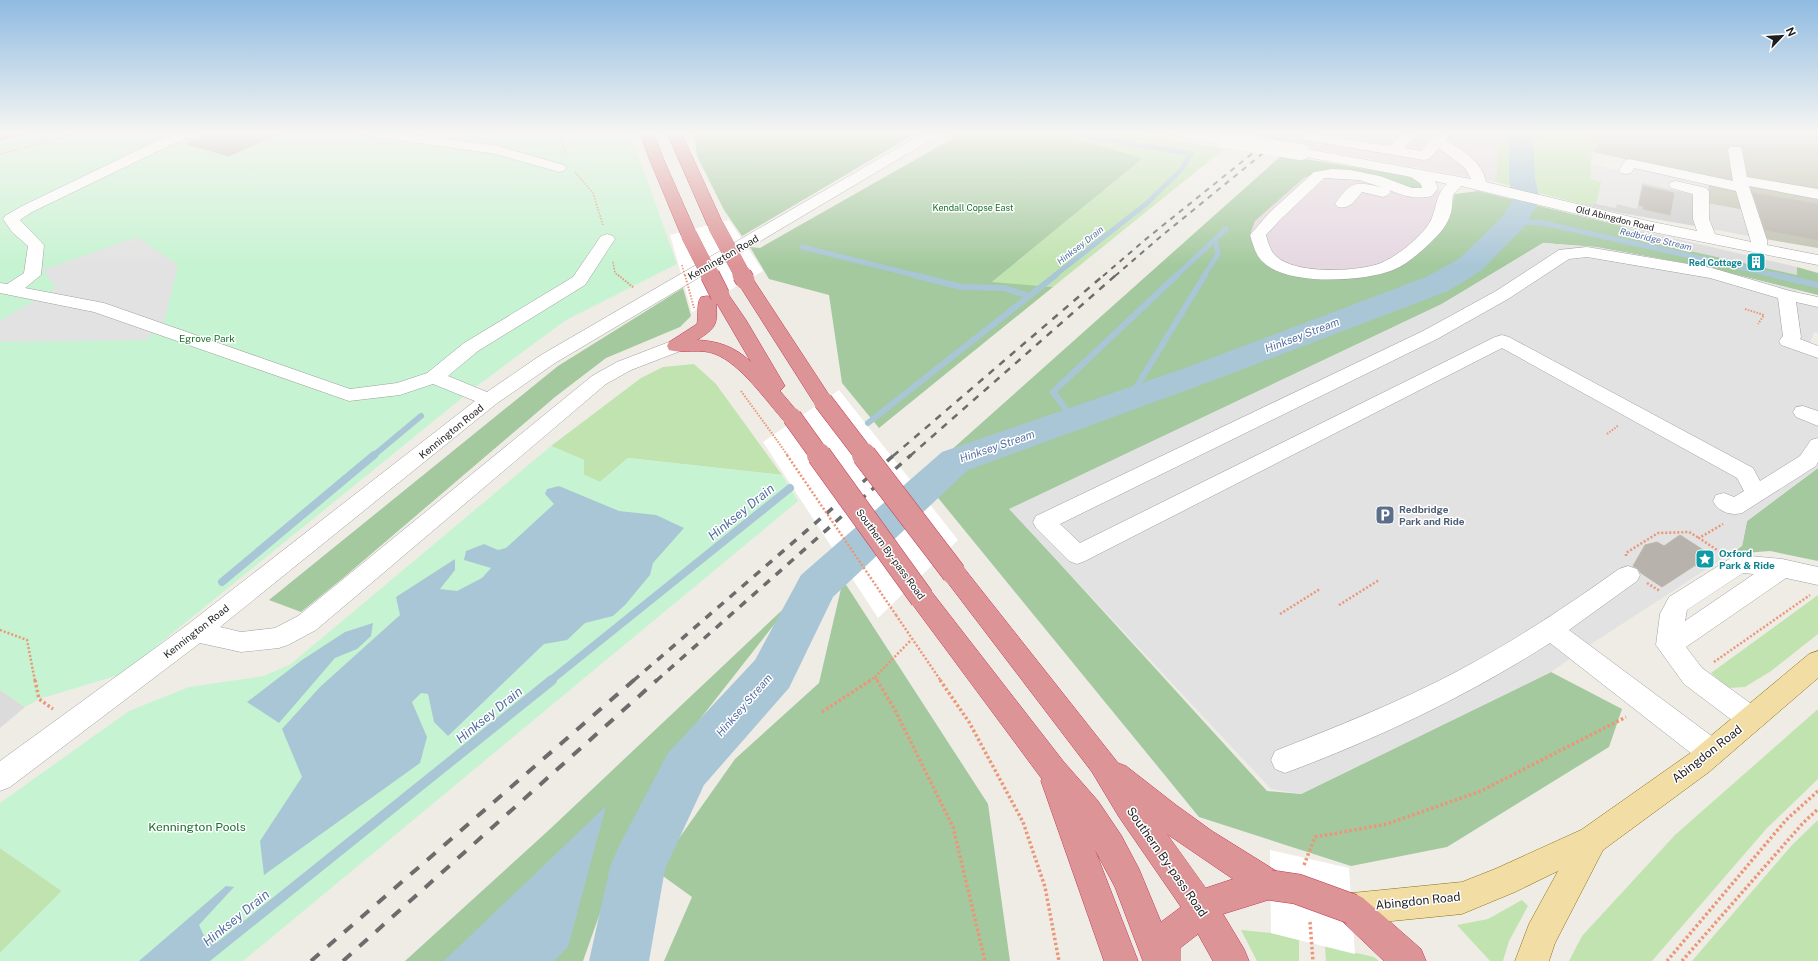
<svg xmlns="http://www.w3.org/2000/svg" width="1818" height="961" viewBox="0 0 1818 961" font-family="'Public Sans',sans-serif">
	<style>
		.residential { fill: #dcdbdb }
		.industrial { fill: #e6d7e1 }
		.religious { fill: #ccc }
		.construction { fill: #bfc1b1 }
		.grass { fill: #c1e3b0 }
		.forest { fill: #a4c99e }
		.park { fill: #c6f3d1 }
		.parking { fill: #e2e2e2 }
		.water { fill: #a9c6d7 }
		.pier { fill: #fff }
		.lines { fill: none; stroke-linecap: round; stroke-linejoin: round }
		.stream-far3 { stroke: #a9c6d7; stroke-width: 5 }
		.stream-far2 { stroke: #a9c6d7; stroke-width: 6 }
		.stream-far1 { stroke: #a9c6d7; stroke-width: 8 }
		.stream { stroke: #a9c6d7; stroke-width: 10 }
		.river { fill: #a9c6d7; fill-rule: evenodd }
		.building { fill: #b7b2ab; stroke: #beb5a9 }
		.minor-casing { stroke: #9f9f9f; stroke-width: 1 }
		.major-casing { stroke: #88730f; stroke-width: 1 }
		.highway-casing { stroke: #c73651; stroke-width: 1 }
		.path-far3 { stroke: #eb9678; stroke-width: 1.5; stroke-dasharray: 1.5 1.5; stroke-linecap: butt }
		.path-far2 { stroke: #eb9678; stroke-width: 2; stroke-dasharray: 1.5 1.5; stroke-linecap: butt }
		.path-far1 { stroke: #eb9678; stroke-width: 2.5; stroke-dasharray: 2 2; stroke-linecap: butt }
		.path { stroke: #eb9678; stroke-width: 3.5; stroke-dasharray: 2.5 2.5; stroke-linecap: butt }
		.minor { fill: #fff; fill-rule: evenodd }
		.major { fill: #f2dda5; fill-rule: evenodd }
		.highway { fill: #dd9496; fill-rule: evenodd }
		.rail-far3 { stroke: #6c6c6c; stroke-width: 2; stroke-dasharray: 5.5 5.5; stroke-linecap: butt }
		.rail-far2 { stroke: #6c6c6c; stroke-width: 2.5; stroke-dasharray: 7 7; stroke-linecap: butt }
		.rail-far1 { stroke: #6c6c6c; stroke-width: 3.5; stroke-dasharray: 8 8; stroke-linecap: butt }
		.rail { stroke: #6c6c6c; stroke-width: 4; stroke-dasharray: 11 11; stroke-linecap: butt }
		.minor-bridge-casing { stroke: #9f9f9f; stroke-width: 16; stroke-linecap: butt }
		.highway-bridge-far3-casing { stroke: #c73651; stroke-width: 16; stroke-linecap: butt }
		.highway-bridge-far2-casing { stroke: #c73651; stroke-width: 20; stroke-linecap: butt }
		.highway-bridge-far1-casing { stroke: #c73651; stroke-width: 25; stroke-linecap: butt }
		.highway-bridge-casing { stroke: #c73651; stroke-width: 31; stroke-linecap: butt }
		.path-bridge-far2 { stroke: #eb9678; stroke-width: 1.5; stroke-dasharray: 1.5 1.5; stroke-linecap: butt }
		.path-bridge-far1 { stroke: #eb9678; stroke-width: 2; stroke-dasharray: 1.5 1.5; stroke-linecap: butt }
		.path-bridge { stroke: #eb9678; stroke-width: 2.5; stroke-dasharray: 2 2; stroke-linecap: butt }
		.minor-bridge { stroke: #fff; stroke-width: 16 }
		.highway-bridge-far3 { stroke: #dd9496; stroke-width: 16 }
		.highway-bridge-far2 { stroke: #dd9496; stroke-width: 19 }
		.highway-bridge-far1 { stroke: #dd9496; stroke-width: 24 }
		.highway-bridge { stroke: #dd9496; stroke-width: 30 }
		.labels { text-anchor: middle; dominant-baseline: central; stroke-width: 3; stroke-linejoin: round; paint-order: stroke }
		.far-park-label { font-size: 9px; fill: #17712c; stroke: #fff }
		.far-street-label { font-size: 9px; fill: #1e1e1e; stroke: #fff }
		.far-water-label { font-size: 9px; font-style: italic; fill: #546fa3; stroke: #fff }
		.far-culture-label { font-size: 9px; font-weight: bold; fill: #0d838f; stroke: #fff; text-anchor: end }
		.street-label { font-size: 10px; fill: #1e1e1e; stroke: #fff }
		.park-label { font-size: 10px; fill: #17712c; stroke: #fff }
		.service-label { font-size: 10px; font-weight: bold; fill: #4e5e75; stroke: #fff; text-anchor: start }
		.culture-label { font-size: 10px; font-weight: bold; fill: #0d838f; stroke: #fff; text-anchor: start }
		.water-label { font-size: 11px; font-style: italic; fill: #546fa3; stroke: #fff }
		.near-street-label { font-size: 12px; fill: #1e1e1e; stroke: #fff }
		.near-park-label { font-size: 12px; fill: #17712c; stroke: #fff }
		.near-water-label { font-size: 13px; font-style: italic; fill: #546fa3; stroke: #fff }
	</style>
	<rect width="100%" height="100%" fill="#eeece5"/>
	<path class="residential" d="M1707,203l37,7 9,27 -41,-8 -3,-8z
		M1626,227l171,40v8l-173,-39z
		M0,690l25,17 -25,21z"/>
	<path class="industrial" d="M1246,132h251l2,3 -3,47 -208,-38z
		M1315,173l109,14 31,7 -5,18 -46,52 -95,14 -55,-30 -3,-8v-8l4,-11 49,-43z"/>
	<path class="religious" d="M1590,164l42,10 77,9v38l3,8 -97,-17 -34,-8h15z"/>
	<path class="construction" d="M1576,132h242v116l-65,-11 -9,-27 -37,-7v-25l-113,-26 4,-12 -18,-4z"/>
	<path class="grass" d="M1049,132h77l98,17 -171,138 -62,-4 152,-125z
		M1497,132h79l4,4 18,4c-8,21 -12,23 3,42l-5,22h-15l-85,-22 3,-47z
		M694,364l22,20 66,91 -154,-17 -28,24 -16,-7v-15l-33,-14 90,-68 22,-11z
		M1818,595v39l-47,37 -26,16 -17,1 -17,-15z
		M1818,709v70l-51,49 -115,133h-83l13,-25 93,-101z
		M1818,820v141h-126l100,-116z
		M0,848l62,43 -62,62z
		M1522,900l6,6 -19,35 -6,20h-13l-33,-36 31,-6z
		M1241,930l30,3 28,7v21h-42z
		M1325,946l49,11 5,4h-53z"/>
	<path class="forest" d="M694,132h224l-176,104 -18,-26 -27,-54z
		M964,132h85l94,26 -151,124 61,5 -174,141 -37,-45 -13,-88 -60,-16 -19,-32 10,1z
		M1282,155l136,23 2,6 4,3 -6,4 -29,-9 -74,-9 -11,5 -49,43 -4,11v8l3,7 28,24 95,3 73,-62 5,-18 23,-3 148,36 -2,9 173,39v-8l21,6v22l-113,-28 -109,-20 -53,-4 -101,61 -432,205 257,282 34,3 250,-122 71,37 -13,38 -162,100 -96,19 -152,-49 -278,-340z
		M683,288l8,28 -11,11 -74,31 -51,39 -212,181 -42,34 -32,-12 289,-234z
		M1818,468v93l-48,-10 -40,3 12,-8 5,-25z
		M843,580l145,224 22,157h-346l28,-64 -36,-26 79,-112 84,-76z
		M795,598l-124,158 -60,126 -28,79h-178l144,-131z"/>
	<path class="park" d="M43,132h587l47,132 -111,56 -88,65 -356,289 -83,25 -14,8 -25,-17v-547z
		M551,446l33,14v15l16,7 28,-24 154,17 16,26 -555,460h-243v-8l62,-62 -62,-43v-45l129,-92 60,-24 75,-11 27,-12z"/>
	<path class="parking" d="M1590,164l42,10 2,-6 75,15 -2,15 -65,-15 -5,26 -20,-5 -1,4 -20,-4 5,-22 -11,-3 1,-10z
		M137,237l41,28 -14,57 -18,18 -146,2v-21l56,-33 -13,-18z
		M1543,243l53,4 109,20 92,23 3,13 18,4v26l-4,-1 -5,13 9,3v120l-71,53 -5,25 -163,106 -28,20 -250,122 -30,-5 -262,-280 433,-205z"/>
	<path class="water" d="M559,486l60,25 37,4 28,13 -31,35 -3,12 -25,30 -12,11 -28,7 -18,17 -23,4 -96,92 -14,-14 -6,-28 -7,-1 -9,9 15,35 -7,26 -156,112 -4,-34 42,-64 -20,-48 38,-42 80,-72 -4,-18 59,-38v11l-15,19 17,2 25,-13 9,-10 -27,-8 2,-9 18,-7 14,6 8,-2 48,-44 -9,-10 2,-5z
		M373,623l-2,13 -14,13 -22,9 -56,65 -32,-21 55,-42 43,-28z
		M606,806l-38,141 -14,14h-110z
		M226,886l8,1 -35,38 7,15 16,5 -20,16h-63z"/>
	<path class="pier" d="M729,220l34,51 -71,41 -22,-77z
		M839,390l119,150 -80,78 -115,-176z
		M1270,850l79,18 6,86 -84,-21z"/>
	<g class="lines">
		<path class="stream-far3" d="M1521,138h20l4,-6
			M1513,222l30,1 236,53
			M802,247l116,29
			M1054,276l92,-72 35,-34 10,-16 -130,-22
			M1176,276l50,-47
			M1204,276l14,-22 -3,-15"/>
		<path class="stream-far2" d="M914,275l47,12 43,1 25,8
			M1774,275l44,10
			M1129,399l76,-124
			M1073,419l-20,-27 124,-117
			M868,423l188,-148
			M373,456l48,-40"/>
		<path class="stream-far1" d="M222,582l152,-127
			M550,681l240,-193"/>
		<path class="stream" d="M202,961l350,-281"/>
		<path class="river" d="M1505,132h24l4,6 2,41 5,22 -17,27 -41,42 -34,21 -239,91 -241,88 -135,127 -44,91 -85,97 -39,84 -16,92h-60l21,-94 8,-19 50,-95 87,-93 46,-85 141,-123 243,-84 241,-91 34,-19 42,-41 10,-16 -3,-22v-41z"/>
	</g>
	<path class="building" d="M215,132h68l-54,24 -43,-12z
		M1643,186l31,7 -4,22 -27,-6 1,-2 -5,-2z
		M1753,193l65,11v36l-53,-10z
		M1680,535l31,20 -49,32 -21,-14 -4,-5 -4,-2 12,-21 12,-3 7,4z"/>
	<g class="lines">
		<g class="minor-casing">
			<path id="minor" d="M182,132h20l-2,3 -23,7 -145,70 -12,8 24,25 -3,30 -16,13 79,15 246,86 47,-6 30,-10 37,-30 109,-66 28,-41 6,-2 6,2 2,3 -30,46 -107,66 -30,25 39,16 54,-37 384,-223h16l-2,3 -384,228 -59,41 -276,223 21,5 34,-4 23,-12 294,-240 25,-14 52,-20 7,-2 7,2 2,4 -2,4 -52,20 -25,14 -290,246 -28,15 -9,3 -38,4 -41,-9 -190,144 -10,4v-30l187,-136 288,-224 -42,-17 -33,11 -51,6 -255,-89 -94,-19v-10l7,1 17,-11 4,-27 -16,-14 -9,-13 2,-3 17,-10 145,-70z
				M362,132h34l102,14 66,19 2,3 -2,3 -5,1 -63,-18 -127,-18 -5,-1z
				M1172,132h29l30,5 2,3 -2,3 -5,1 -47,-8 -5,-1z
				M1405,132h15l-16,16 17,3 18,-19h14l-7,8c16,10 37,22 40,42l162,39 49,10 -4,-12v-25l-22,-6 -2,-3 2,-3 5,-1 30,7 3,3v28l6,15 36,8 -15,-51 -102,-23 -3,5 -5,1 -5,-1 -2,-3 6,-10 5,-1 103,22 -5,-31 2,-3h10l2,3 5,27 71,12v10l-69,-13 18,54v5l51,10v10l-170,-34 -187,-45c-2,3 -6,6 -8,9 -1,4 0,8 -1,12 -1,12 -9,24 -18,32 -11,11 -26,25 -41,31 -30,12 -106,16 -130,-8 -8,-7 -10,-18 -13,-27l19,-22 45,-41 18,-3 18,1 30,6 32,12h10l-1,-4 -10,-7 -110,-21 -5,-1 -2,-3 2,-3 5,-1 170,31 -6,-11 -26,-20 -10,11 -5,1 -114,-19 -5,-1 -2,-3 2,-3 5,-1 80,13zM1324,178l35,2 25,8c-27,-6 -32,-9 -49,16l3,3c12,3 17,-7 24,-15l21,5 5,-2 3,-3 -2,-2c14,6 28,10 43,6l6,-8 -3,-7 12,3c-14,12 -9,31 -22,45 -11,13 -28,27 -44,34 -23,9 -88,12 -106,-8 -5,-5 -7,-13 -9,-20l14,-15z
				M1587,247l125,21 78,23 28,6v10l-22,-5 5,35 -1,2 18,7v12l-37,-13 -2,-4 4,-5 -5,-38 -68,-20 -123,-21 -18,2 -61,40 -71,40 -377,185 20,19 415,-206 7,-2 7,2 244,131 7,13 40,-25 11,-16 7,-2v24l-2,4 -74,47c-12,3 -23,-1 -29,-12l3,-6 8,-2 10,4 10,-6 -7,-13 -235,-130 -417,213 -8,3 -8,-3 -33,-33 -3,-6 3,-6 387,-185 73,-40 63,-41z
				M1803,406l15,5v15l-22,-9 -3,-5 3,-5z
				M1739,555l43,4 36,8v18l-32,-7 -100,69 16,21 59,43 4,8 -4,8 -10,4 -10,-4 -57,-43 -28,-39 4,-31 9,-17 62,-39zM1743,573l11,1 -69,47 2,-11z
				M1628,566l9,3 3,6 -3,6 -68,49 152,113 4,9 -4,9 -10,4 -10,-4 -151,-118c-83,53 -173,96 -265,130l-10,-4 -4,-9 4,-9c61,-24 122,-48 181,-79 57,-30 111,-66 163,-103z"/>
		</g>
		<g class="major-casing">
			<path id="major" d="M1818,651v27l-109,94 -106,78 -48,93 -6,18h-34l14,-37 29,-53 -43,21 -53,22 -110,11 -11,-5 -5,-11 5,-11 11,-5 110,-11 33,-13 86,-39 108,-76 120,-100z"/>
		</g>
		<g class="highway-casing">
			<path id="highway" d="M0,132h24l-2,3 -22,5z
				M640,132h14l9,26 34,77 -2,3 -6,2 -6,-2 -2,-3 -32,-77z
				M667,132h14l43,94 -2,3 -6,2 -6,-2 -2,-3z
				M745,275l6,1 82,125 -3,4 -7,2 -7,-2 -3,-4 -77,-121 3,-4z
				M720,290l6,1 20,29 39,66 -5,5 22,26 -3,5 -7,2 -7,-2c-19,-21 -44,-58 -70,-68 -14,-6 -31,0 -46,-4l-2,-4 2,-4 28,-18c2,-8 -1,-20 4,-27l6,-1 6,1 -2,-2 3,-4zM716,302l35,60c-16,-15 -32,-21 -54,-22 19,-12 21,-15 19,-38z
				M954,564l9,3 155,196 8,3 50,39 36,26 69,43 5,11 -5,11 -58,18 21,35 5,12h-36l-15,-27 -18,14v13h-37l-28,-74 -20,-37 43,111h-34l-63,-180 1,-2 -129,-174 -3,-7 3,-7 9,-3 9,3 132,170 35,40 23,34 18,34 22,53 20,-15 -62,-90 -27,-45 -147,-193 -3,-6 3,-6zM1167,834l66,45 -27,9z
				M1352,893l11,5 58,51 5,12h-42l-43,-41 -5,-11 5,-11z"/>
		</g>
		<path class="path-far3" d="M529,132l30,1 7,21
			M1678,132l1,8
			M24,148l57,-16
			M0,154l19,-5
			M575,172l18,21 10,32
			M613,262l2,11 4,3"/>
		<path class="path-far2" d="M618,275l16,13
			M1745,309l19,6 -6,9
			M741,391l35,48
			M1607,434l12,-9"/>
		<path class="path-far1" d="M1720,552l-21,-14 24,-14
			M1626,556v-3l32,-20 31,-1 10,6
			M1647,583l13,8
			M1339,605l40,-25
			M1280,614l40,-25
			M896,615l45,66
			M0,630l27,10 8,41
			M1714,662l96,-67
			M875,677l37,-38
			M869,681l6,-4 2,4"/>
		<path class="path" d="M35,680l4,19 14,10
			M877,680l18,30 58,117 32,134
			M940,680l29,42 54,100 22,65 14,74
			M822,712l49,-32
			M1304,865l11,-28 72,-13 94,-33 145,-74
			M1310,922l3,39
			M1667,961l119,-141 32,-29
			M1682,961l121,-138 15,-14"/>
		<use href="#minor" class="minor"/>
		<use href="#major" class="major"/>
		<use href="#highway" class="highway"/>
		<path class="rail-far3" d="M1103,276l43,-37 133,-107
			M1115,276l44,-38 130,-106"/>
		<path class="rail-far2" d="M893,456l211,-181
			M910,456l206,-181"/>
		<path class="rail-far1" d="M633,681l261,-226
			M656,681l255,-226"/>
		<path class="rail" d="M311,961l323,-281
			M343,961l314,-281"/>
		<g class="minor-bridge-casing">
			<path id="minor-bridge" d="M1226,140l75,12"/>
		</g>
		<g class="highway-bridge-far3-casing">
			<path id="highway-bridge-far3" d="M716,226l27,50
				M689,235l21,41"/>
		</g>
		<g class="highway-bridge-far2-casing">
			<path id="highway-bridge-far2" d="M710,275l10,20
				M742,275l3,5
				M823,401l42,55
				M792,417l28,39"/>
		</g>
		<g class="highway-bridge-far1-casing">
			<path id="highway-bridge-far1" d="M819,455l103,143
				M864,455l90,118"/>
		</g>
		<g class="highway-bridge-casing">
			<path id="highway-bridge" d="M1270,885l27,4 55,20"/>
		</g>
		<path class="path-bridge-far2" d="M682,265l3,11"/>
		<path class="path-bridge-far1" d="M685,275l9,33
			M776,439l12,17"/>
		<path class="path-bridge" d="M787,455l109,160"/>
		<use href="#minor-bridge" class="minor-bridge"/>
		<use href="#highway-bridge-far3" class="highway-bridge-far3"/>
		<use href="#highway-bridge-far2" class="highway-bridge-far2"/>
		<use href="#highway-bridge-far1" class="highway-bridge-far1"/>
		<use href="#highway-bridge" class="highway-bridge"/>
	</g>
	<linearGradient id="sky" x2="0" y2="1"><stop stop-color="#8fbbe1"/><stop offset="0.5" stop-color="#f7f6f3"/><stop offset="1" stop-color="#f7f6f3" stop-opacity="0"/></linearGradient>
	<rect width="1818" height="266" fill="url(#sky)"/>
	<defs>
		<g id="building-square" transform="scale(1)"><rect x="-9" y="-9" width="18" height="18" rx="4" fill="#0f9aa8" stroke="#fff"/><path d="M-4-6H4V6H1V3H-1V6H-4ZM-2.5-4.3h1.7v1.8h-1.7ZM.8-4.3h1.7v1.8H.8ZM-2.5-1h1.7V.8h-1.7ZM.8-1h1.7V.8H.8Z" fill="#fff"/></g>
		<g id="parking-square" transform="scale(1)"><rect x="-9" y="-9" width="18" height="18" rx="4" fill="#5c6f8a" stroke="#fff"/><path d="M-3.5-5.5H1a3.5 3.5 0 0 1 0 7H-1V5.5H-3.5ZM-1-3.4V-.6H.8a1.4 1.4 0 0 0 0-2.8Z" fill="#fff"/></g>
		<g id="sight-square" transform="scale(1)"><rect x="-9" y="-9" width="18" height="18" rx="4" fill="#0f9aa8" stroke="#fff"/><path d="M0-6L1.8-2.2L6-1.7L2.9 1.2L3.7 5.4L0 3.3L-3.7 5.4L-2.9 1.2L-6-1.7L-1.8-2.2Z" fill="#fff"/></g>
	</defs>
	<g fill-rule="evenodd">
		<use href="#building-square" x="1756" y="262"/>
		<use href="#parking-square" x="1385" y="515"/>
		<use href="#sight-square" x="1705" y="559"/>
	</g>
	<g class="labels">
		<g class="far-park-label">
			<text x="973" y="207">Kendall Copse East</text>
		</g>
		<g class="far-street-label">
			<text transform="translate(1615 218) rotate(14)">Old Abingdon Road</text>
		</g>
		<g class="far-water-label">
			<text transform="translate(1656 239) rotate(13)">Redbridge Stream</text>
			<text transform="translate(1080 245) rotate(-38)">Hinksey Drain</text>
		</g>
		<g class="far-culture-label">
			<text x="1742" y="262">Red Cottage</text>
		</g>
		<g class="street-label">
			<text transform="translate(723 257) rotate(-30)">Kennington Road</text>
			<text transform="translate(451 431) rotate(-39)">Kennington Road</text>
			<text transform="translate(891 554) rotate(54)">Southern By-pass Road</text>
			<text transform="translate(196 631) rotate(-38)">Kennington Road</text>
		</g>
		<g class="park-label">
			<text x="207" y="338">Egrove Park</text>
		</g>
		<g class="service-label">
			<text x="1399" y="509">Redbridge<tspan x="1399" dy="12">Park and Ride</tspan></text>
		</g>
		<g class="culture-label">
			<text x="1719" y="553">Oxford<tspan x="1719" dy="12">Park &amp; Ride</tspan></text>
		</g>
		<g class="water-label">
			<text transform="translate(1302 335) rotate(-21)">Hinksey Stream</text>
			<text transform="translate(997 446) rotate(-19)">Hinksey Stream</text>
			<text transform="translate(744 705) rotate(-49)">Hinksey Stream</text>
		</g>
		<g class="near-street-label">
			<text transform="translate(1707 754) rotate(-38)">Abingdon Road</text>
			<text transform="translate(1167 862) rotate(55)">Southern By-pass Road</text>
			<text transform="translate(1418 901) rotate(-6)">Abingdon Road</text>
		</g>
		<g class="near-park-label">
			<text x="197" y="827">Kennington Pools</text>
		</g>
		<g class="near-water-label">
			<text transform="translate(741 512) rotate(-39)">Hinksey Drain</text>
			<text transform="translate(489 715) rotate(-39)">Hinksey Drain</text>
			<text transform="translate(236 918) rotate(-39)">Hinksey Drain</text>
		</g>
	</g>
	<g transform="translate(1782 36) rotate(65)" stroke="#ffffff" stroke-width="3" paint-order="stroke">
	<path d="M0-3L7 15L0 10L-7 15Z" fill="#1e1e1e"/>
	<text y="-6" font-size="11" font-weight="bold" text-anchor="middle" fill="#1e1e1e">N</text>
	</g>
</svg>
